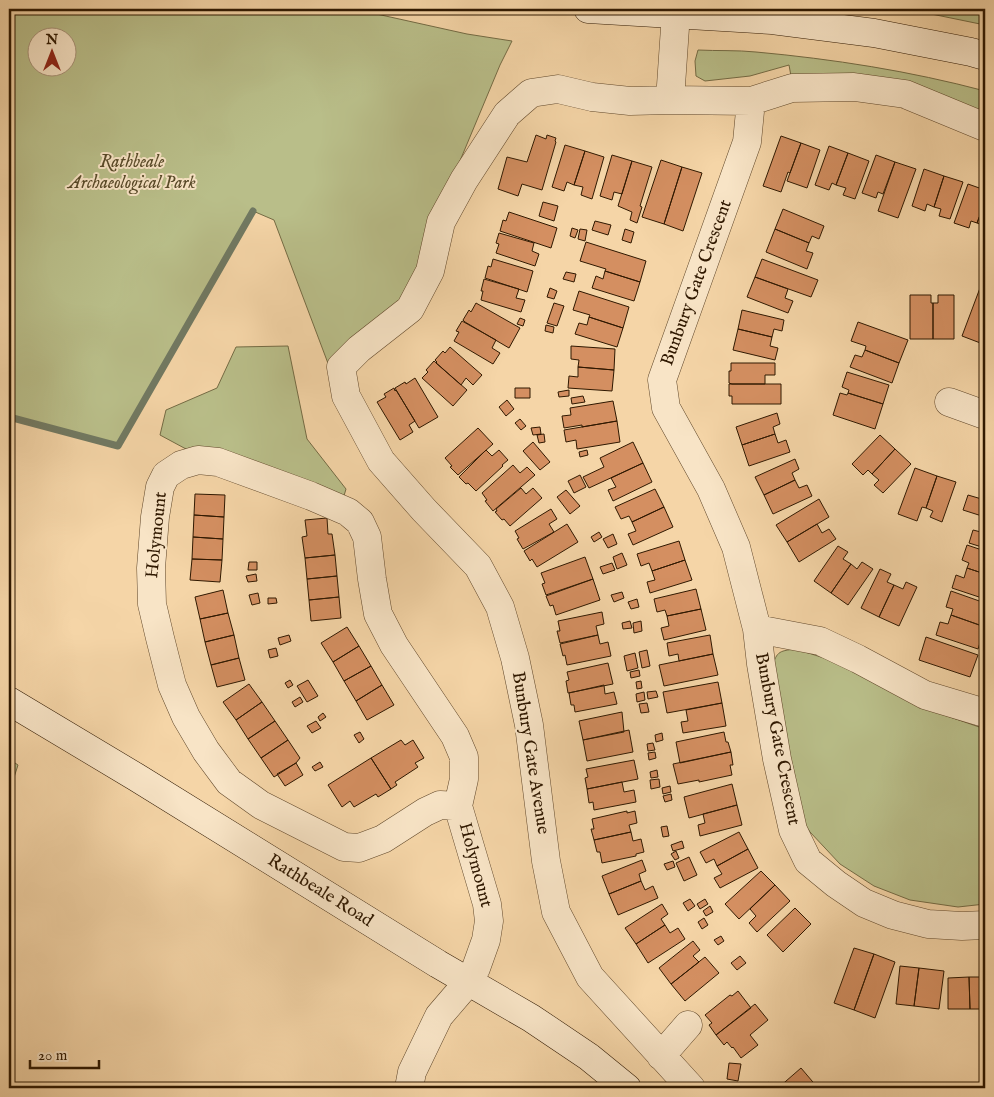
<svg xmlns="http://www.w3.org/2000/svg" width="994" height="1097" viewBox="0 0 994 1097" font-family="'IM FELL English',serif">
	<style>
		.green { fill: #b9be89; stroke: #746b44; fill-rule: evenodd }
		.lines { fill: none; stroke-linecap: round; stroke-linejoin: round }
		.stream { stroke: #717962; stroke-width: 7 }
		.building { fill: #d48f61; stroke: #2f1800 }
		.street-casing { stroke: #60472a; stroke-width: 29 }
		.secondary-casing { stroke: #2f1800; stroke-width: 29 }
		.street { stroke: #f8e4c6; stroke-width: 28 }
		.secondary { stroke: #f8e4c6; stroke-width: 28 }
		.labels { text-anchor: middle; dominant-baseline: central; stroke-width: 4; stroke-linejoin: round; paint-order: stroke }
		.park-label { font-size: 18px; font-style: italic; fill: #584a29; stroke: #f8e4c6 }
		.street-label { font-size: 18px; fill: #2f1800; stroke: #f8e4c6 }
	</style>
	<rect width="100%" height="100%" fill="#f5d5a7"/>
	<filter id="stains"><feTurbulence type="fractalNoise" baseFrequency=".004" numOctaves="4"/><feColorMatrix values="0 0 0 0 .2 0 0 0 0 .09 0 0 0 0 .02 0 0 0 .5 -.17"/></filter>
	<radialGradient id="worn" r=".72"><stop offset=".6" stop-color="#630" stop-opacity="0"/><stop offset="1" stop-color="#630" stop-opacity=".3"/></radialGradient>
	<path class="green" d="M9,9h345l113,25 45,7 -12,24 -66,158 -29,77 -76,66 -55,-146 -21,-9 -135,235 -109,-31zM38,38h30v30h-30z
		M907,9h78v16z
		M698,50c19,1 39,0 58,2 77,7 154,19 229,39v24l-194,-39 -2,-11 -39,11 -45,5 -9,-5 -1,-15z
		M288,346l19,93 39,50 -3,10 -127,-49 -30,-1 -26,-14 6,-25 51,-22 19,-41z
		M796,649l31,10 49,22 42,25 67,23v175l-27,3 -48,-7 -36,-14 -34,-22 -30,-32 -9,-13 -30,-149c6,-18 6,-19 25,-21z
		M9,759l9,6 -9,28z"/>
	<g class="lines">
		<path class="stream" d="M9,417l109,29 135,-235"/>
	</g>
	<path class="building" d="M536,135l10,4 1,-4 9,3 -1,3 1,1 -14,48 -20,-6 -4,12 -20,-7 9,-32 20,5z
		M781,136l20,7 -11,30 -2,-1 -7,20 -18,-6z
		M801,143l19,7 -13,38 -20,-7z
		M565,145l20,6 -11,34 -7,-3 -3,9 -12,-4z
		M829,146l19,7 -12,32 -4,-2 -3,7 -14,-5z
		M585,151l19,6 -12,42 -11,-4 2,-8 -9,-2z
		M848,153l21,8 -14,38 -12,-4 3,-7 -10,-3z
		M612,155l20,6 -10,33 -8,-2 -2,8 -12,-4z
		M876,155l19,7 -12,32 -5,-2 -2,6 -14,-5z
		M661,160l21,7 -18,57 -22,-7z
		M632,161l20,6 -12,39 2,1 -5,16 -7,-3 2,-8 -14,-6z
		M895,162l21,7 -18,49 -20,-7z
		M682,167l20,6 -19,58 -19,-7z
		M924,169l20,7 -10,31 -7,-3 -2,7 -13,-5z
		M944,176l19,6 -13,37 -11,-3 2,-7 -7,-2z
		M968,184l17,6v12l-8,21 -6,-2 -2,7 -15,-5z
		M543,202l15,4 -4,15 -15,-5z
		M985,202v24l-8,-3z
		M783,209l41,17 -5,13 -7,-3 -3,7 -34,-14z
		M509,212l48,16 -6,20 -51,-17 3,-11 3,1z
		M595,221l16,4 -3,10 -16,-5z
		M572,228l6,2 -3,8 -5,-2z
		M580,229l7,1 -2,11 -7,-2z
		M625,229l9,3 -3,11 -9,-3z
		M775,229l34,14 -3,8 7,2 -6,16 -41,-17z
		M499,233l35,10 -2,8 7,3 -4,12 -39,-13 3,-9 -3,-1z
		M586,242l60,19 -6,21 -35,-11 1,-2 -26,-8z
		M493,259l40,12 -6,21 -42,-14 3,-12 3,1z
		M762,259l56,21 -7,17 -56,-20z
		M605,271l35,11 -6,19 -42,-13 4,-12 7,3z
		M566,272l10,2 -2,8 -11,-3z
		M755,277l33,12 -3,9 8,3 -5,12 -41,-16z
		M484,279l35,10 -3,9 9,2 -4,12 -40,-12 2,-9h-2z
		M550,288l7,3 -3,8 -7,-2z
		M980,288l5,2v49l-2,5 -21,-8z
		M579,291l50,16 -6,21 -34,-11 1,-2 -17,-5z
		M910,295h21v8h2v36h-23z
		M938,295h16v44h-21v-36h5z
		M476,303l44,25 -11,20 -44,-26 -2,-2 6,-10 2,2z
		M554,303l10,3 -7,20 -10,-3z
		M742,310l42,10 -2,11 -8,-2 -2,8 -34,-8z
		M589,317l34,11 -6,19 -42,-13 4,-11 8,2z
		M520,318l5,2 -2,6 -6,-2z
		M462,321l34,19 -4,8 8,5 -7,11 -39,-23 5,-9 -3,-1z
		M858,322l50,18 -9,23 -34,-13 1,-4 -15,-5z
		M546,325l8,2 -1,6 -8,-2z
		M738,329l34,8 -2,9 8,2 -3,12 -42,-10z
		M571,346l44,3 -1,21 -36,-3 1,-7 -8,-1z
		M450,347l32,28 -9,10 -7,-7 -5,7 -25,-22 1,-1 -2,-2 8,-9 2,2z
		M865,350l34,13 -7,20 -42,-16 5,-12 7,2z
		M434,361l33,29 -14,16 -31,-28 6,-6 -2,-2z
		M731,363h44v12h-10v9h-33l-3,-1v-12h2z
		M578,367l36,3 -2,21 -44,-3 1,-12 9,1z
		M847,372l42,13 -6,19 -35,-11 1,-3 -7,-3z
		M415,378l23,39 -19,11 -24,-40 10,-6 1,2z
		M729,384h52v20h-49v-8h-3z
		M394,388l1,3 1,-1 19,31 -6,4 4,7 -13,8 -23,-38 9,-5 -2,-3z
		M515,388h15v10h-15z
		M569,390v6l-10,1 -1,-5z
		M840,393l7,2 1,-2 35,11 -8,25 -42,-14z
		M583,396l2,6 -13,2 -1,-6z
		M507,400l7,9 -8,7 -7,-9z
		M613,401l4,20 -35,6v-2l-18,3 -2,-12 9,-1 -1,-7z
		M777,413l3,11 -7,3 2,7 -33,11 -6,-18z
		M520,419l6,7 -5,4 -6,-7z
		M617,421l3,21 -43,7 -1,-9 -10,2 -2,-12z
		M540,427l1,7 -8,1 -2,-7z
		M478,428l15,16 -35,31 -8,-8 2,-1 -7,-8z
		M544,434l1,8 -6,1 -2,-8z
		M775,434l3,9 8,-3 4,12 -41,14 -7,-21z
		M880,435l15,14 -23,25 -4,-4 -5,5 -11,-11z
		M533,442l17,20 -10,8 -17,-19z
		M633,442l10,21 -54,25 -6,-11 21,-10 -4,-9z
		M895,449l16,15 -28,29 -9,-8 5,-5 -7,-6z
		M486,450l6,6 7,-6 9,10 -6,5 1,1 -27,25 -8,-8 -2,1 -7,-7z
		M587,450l1,5 -8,2 -1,-5z
		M795,459l4,10 -7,4 3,7 -31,15 -9,-18z
		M643,463l9,19 -39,19 -5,-11 8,-3 -5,-9z
		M513,465l7,8 7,-6 8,8 -42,36 -8,-10 2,-1 -5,-7z
		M915,468l22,8 -11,32 -4,-1 -5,14 -19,-7z
		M580,475l6,12 -12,6 -6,-12z
		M937,476l19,6 -14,40 -12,-5 3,-6 -7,-3z
		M795,480l4,8 8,-3 5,11 -39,18 -9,-19z
		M521,488l5,6 7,-6 9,10 -32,28 -6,-7 -2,1 -7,-8 2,-1 -1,-2z
		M655,489l9,18 -32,15 -3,-6 -8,3 -6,-12z
		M566,490l14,16 -10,8 -13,-17z
		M195,494l30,1 -1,22 -30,-2z
		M968,495l17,5v17l-22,-7z
		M819,499l10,18 -42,25 -11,-17z
		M664,507l9,20 -40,18 -5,-11 8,-3 -4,-9z
		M551,509l6,10 -8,5 5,8 -31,17 -6,-10 2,-1 -4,-7z
		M194,515l30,2 -1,22 -30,-2z
		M327,518l1,16h4l3,21 -30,3 -3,-21 5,-1 -2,-16z
		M984,523h1v25l-16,-5 4,-13 8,2z
		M567,524l11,18 -41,25 -5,-8 -2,2 -6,-10z
		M817,524l5,9 7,-4 7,10 -37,23 -12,-20z
		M599,532l3,5 -8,5 -3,-5z
		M613,534l4,10 -9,4 -5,-9z
		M193,537l30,2 -1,21 -30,-1z
		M679,541l6,19 -33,11 -3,-8 -8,3 -4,-12z
		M967,545l18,6v23l-18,-6 2,-5 -7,-3z
		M838,546l10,6 -5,7 8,5 -20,29 -17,-12z
		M622,553l5,12 -10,4 -4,-12z
		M335,555l2,21 -30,3 -2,-21z
		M585,557l8,22 -47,16 -4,-11 3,-1 -4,-10z
		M192,559l30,1 -2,22 -30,-2z
		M685,560l7,20 -42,13 -3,-11 8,-2 -3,-9z
		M249,562h8v8h-9z
		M862,562l11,7 -25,36 -17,-12 20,-29 6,5z
		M612,563l3,7 -12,4 -3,-7z
		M967,568l18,6v25l-33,-11 4,-13 8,3z
		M880,569l11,5 -4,8 7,3 -15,32 -18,-9z
		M256,574l1,7 -9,1 -2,-6z
		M337,576l2,21 -30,3 -2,-21z
		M593,579l7,21 -44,15 -3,-10 -3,1 -4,-10z
		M906,582l11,5 -18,39 -20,-9 15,-32 9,4z
		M696,589l5,20 -34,7 -2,-6 -8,2 -3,-13z
		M223,590l5,23 -28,6 -5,-22z
		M951,591l34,12v24l-34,-12 2,-6 -7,-2z
		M622,592l2,6 -10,4 -3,-7z
		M258,593l2,10 -8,2 -3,-10z
		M339,597l2,21 -30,3 -2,-21z
		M268,598h8l1,5 -9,1z
		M637,599l2,8 -8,2 -3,-7z
		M701,609l5,21 -42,10 -3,-12 8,-2 -2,-10z
		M602,612l2,12 -8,2 2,9 -38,8 -3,-12h3l-2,-10z
		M228,613l6,22 -29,7 -5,-23z
		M951,615l34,12 -7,22 -42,-14 4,-13 8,2z
		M630,621l2,7 -9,1 -1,-6z
		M641,621l1,10 -8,2 -1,-10z
		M347,627l12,19 -26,16 -12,-19z
		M234,635l5,23 -28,7 -6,-23z
		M289,635l2,6 -11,4 -2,-7z
		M598,635l2,9 8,-2 3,14 -44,9 -2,-10 -2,1 -3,-12z
		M710,635l3,19 -34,7 -1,-7 -9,2 -2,-13z
		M926,637l52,18 -8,22 -51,-17z
		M359,646l12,20 -27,15 -11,-19z
		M276,648l2,8 -8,2 -2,-8z
		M647,650l3,16 -8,2 -3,-16z
		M635,653l3,15 -11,3 -3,-15z
		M713,654l5,21 -54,11 -5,-21z
		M239,658l6,22 -28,7 -6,-22z
		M608,663l5,21 -45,9 -2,-12 3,-1 -2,-8z
		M371,666l11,19 -26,16 -12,-20z
		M639,670l1,6 -9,2 -1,-6z
		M290,680l3,5 -5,3 -3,-5z
		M308,680l10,16 -11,6 -10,-16z
		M641,681l1,7 -5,1 -1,-7z
		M718,682l4,21 -55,10 -4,-21z
		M249,684l13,18 -26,18 -13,-18z
		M382,685l12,20 -27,15 -11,-19z
		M604,685l1,9 9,-2 3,12 -42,8 -1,-7h-3l-2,-12z
		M656,691l2,6 -10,2 -1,-7z
		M644,692l1,8 -8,2 -1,-8z
		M300,697l3,5 -8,5 -3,-5z
		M262,702l13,19 -27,18 -12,-19z
		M647,703l2,9 -8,1 -2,-9z
		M722,703l4,23 -43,7 -2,-11 7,-1 -2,-11z
		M622,712l2,20 -41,8 -4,-19z
		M323,713l3,4 -6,4 -2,-4z
		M275,721l13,19 -27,18 -13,-19z
		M316,721l5,7 -9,5 -5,-7z
		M629,730l4,22 -46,9 -4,-21z
		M360,732l4,7 -5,4 -5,-8z
		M724,732l2,10h2l3,10 -51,11 -4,-21z
		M662,733l1,7 -7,2 -1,-7z
		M288,740l12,18 -4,5 -22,14 -13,-19z
		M401,740l4,5 8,-5 11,18 -9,5 3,4 -23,15 2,3 -6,4 -20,-31z
		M653,743l2,7 -7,1 -1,-7z
		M655,752l1,6 -7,2 -1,-7z
		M731,752l2,13h-3l2,10 -33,7v-2l-21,4 -5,-20z
		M371,758l20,31 -13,8 -2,-3 -22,13 -4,-6 -8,6 -14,-22z
		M634,760l4,19 -51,10 -2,-11 3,-1 -2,-8z
		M320,762l3,5 -8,4 -3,-4z
		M296,763l7,12 -18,11 -8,-12z
		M657,770l1,7 -7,1 -1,-6z
		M659,779l1,8 -9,2 -1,-9z
		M622,782l2,10 10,-2 2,12 -42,8 -1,-8 -4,1 -2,-14z
		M732,784l5,21 -48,13 -5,-21z
		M670,786l1,6 -8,2 -1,-6z
		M671,794l1,6 -7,2 -2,-6z
		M737,805l5,20 -42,11 -2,-11 7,-2 -2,-9z
		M627,811v2l8,-2 2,12 -8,2 2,7 -37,8 -3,-11h3l-2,-10z
		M667,826l2,10 -6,1 -2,-10z
		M631,832l2,9 8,-2 3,13 -8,2v2l-34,7 -2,-11h-3l-3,-12z
		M739,832l9,17 -31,17 -3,-7 -8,4 -6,-11z
		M682,841l2,7 -11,3 -2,-6z
		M748,849l10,19 -38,20 -6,-10 8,-4 -5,-8z
		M676,851l3,7 -4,2 -4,-6z
		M689,857l8,18 -13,6 -8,-18z
		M642,860l4,11 -7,3 2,7 -32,13 -7,-18z
		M673,861l2,6 -8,3 -3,-6z
		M761,871l14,14 -36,34 -14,-15z
		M641,881l4,9 8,-4 5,12 -40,17 -9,-21z
		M775,885l15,16 -33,31 -8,-9 7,-7 -6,-7z
		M690,899l5,7 -7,5 -5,-8z
		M705,899l3,5 -8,5 -3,-5z
		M662,904l6,10 -7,5 4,6 -29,19 -11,-16z
		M710,906l3,6 -7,4 -3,-5z
		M795,908l16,16 -28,28 -16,-17z
		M704,918l4,7 -6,4 -4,-7z
		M665,925l5,8 8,-5 7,11 -37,24 -12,-19z
		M721,936l3,5 -6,4 -4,-5z
		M693,941l7,9 -7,6 6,6 -28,22 -12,-16z
		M854,948l20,6 -20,56 -20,-7z
		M874,954l21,8 -20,56 -21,-8z
		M740,956l6,7 -9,7 -6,-7z
		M705,957l14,16 -34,28 -14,-17z
		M900,966l19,2 -5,38 -18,-2z
		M919,968l25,3 -5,38 -25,-3z
		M969,977h16v32h-15z
		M969,977l1,32h-22v-31z
		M738,991l13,17 -35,27 -7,-10 3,-2 -7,-8 25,-20 2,1z
		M755,1004l13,16 -18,15 8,10 -17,13 -8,-11 -1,1 -5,-6 -3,3 -8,-10z
		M729,1063l12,1 -3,17 -11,-2z
		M801,1068l17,20h-40z
		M769,1082l6,6h-13z"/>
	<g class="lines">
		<g class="street-casing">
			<path id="street" d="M670,100l6,-87
				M751,101l-4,41 -85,238 4,28 45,81 25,58 21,82 4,35 16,95 16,71 15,31 28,23 28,19 29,12 35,9 34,2 23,-1
				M949,402l36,13
				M757,629l63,12 38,18 67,36 60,18
				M661,1056l27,-31
				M409,1088l3,-16 27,-56 30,-35 7,-13 10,-28 3,-19 -2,-17 -29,-98 6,-27v-22l-9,-21 -61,-91 -16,-31 -6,-35 -5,-42 -7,-15 -12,-10 -37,-16 -93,-34 -20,-2 -17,5 -15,10 -6,12 -5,30 -4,51 1,36 8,34 12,47 14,32 20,34 23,31 32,23 83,42 15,1 24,-9 42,-27 15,-7 18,1
				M691,1088l-101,-111 -34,-65 -10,-51 -17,-136 -14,-67 -15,-51 -22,-41 -54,-56 -43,-49 -35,-65 -5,-29 18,-18 51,-40 20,-38 11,-49 23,-42 43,-66 24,-21 27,-4 34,8 38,4 40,-1 81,1 41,-13 62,-1 51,7 80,33"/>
		</g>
		<g class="secondary-casing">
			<path id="secondary" d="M588,9l184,11 102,13 97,19 14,4
				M9,701l127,76 302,187 93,54 58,39 38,31"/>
		</g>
		<use href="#street" class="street"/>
		<use href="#secondary" class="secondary"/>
	</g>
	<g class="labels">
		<g class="park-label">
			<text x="132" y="162">Rathbeale<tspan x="132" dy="21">Archaeological Park</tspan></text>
		</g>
		<g class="street-label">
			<text transform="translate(697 283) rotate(-70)">Bunbury Gate Crescent</text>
			<text transform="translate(157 535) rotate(-84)">Holymount</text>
			<text transform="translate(777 739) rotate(79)">Bunbury Gate Crescent</text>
			<text transform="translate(530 753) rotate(81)">Bunbury Gate Avenue</text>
			<text transform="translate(475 865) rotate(75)">Holymount</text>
			<text transform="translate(320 891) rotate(32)">Rathbeale Road</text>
		</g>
	</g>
	<rect width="994" height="1097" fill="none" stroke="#f5d5a7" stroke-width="30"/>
	<rect x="10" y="10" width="974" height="1077" fill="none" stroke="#2f1800" stroke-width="2.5"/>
	<rect x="15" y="15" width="964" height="1067" fill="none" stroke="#2f1800"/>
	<g transform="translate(52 52)"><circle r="24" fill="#f8e4c6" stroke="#a89277"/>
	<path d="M0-4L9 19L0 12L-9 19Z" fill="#8f2418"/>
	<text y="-8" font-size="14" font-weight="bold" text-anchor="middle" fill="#2f1800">N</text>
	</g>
	<path d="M30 1060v8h69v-8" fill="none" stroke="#2f1800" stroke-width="2.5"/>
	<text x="38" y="1060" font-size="15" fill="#2f1800" stroke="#f8e4c6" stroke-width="4" paint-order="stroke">20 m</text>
	<rect width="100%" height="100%" filter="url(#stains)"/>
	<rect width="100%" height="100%" fill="url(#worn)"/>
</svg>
